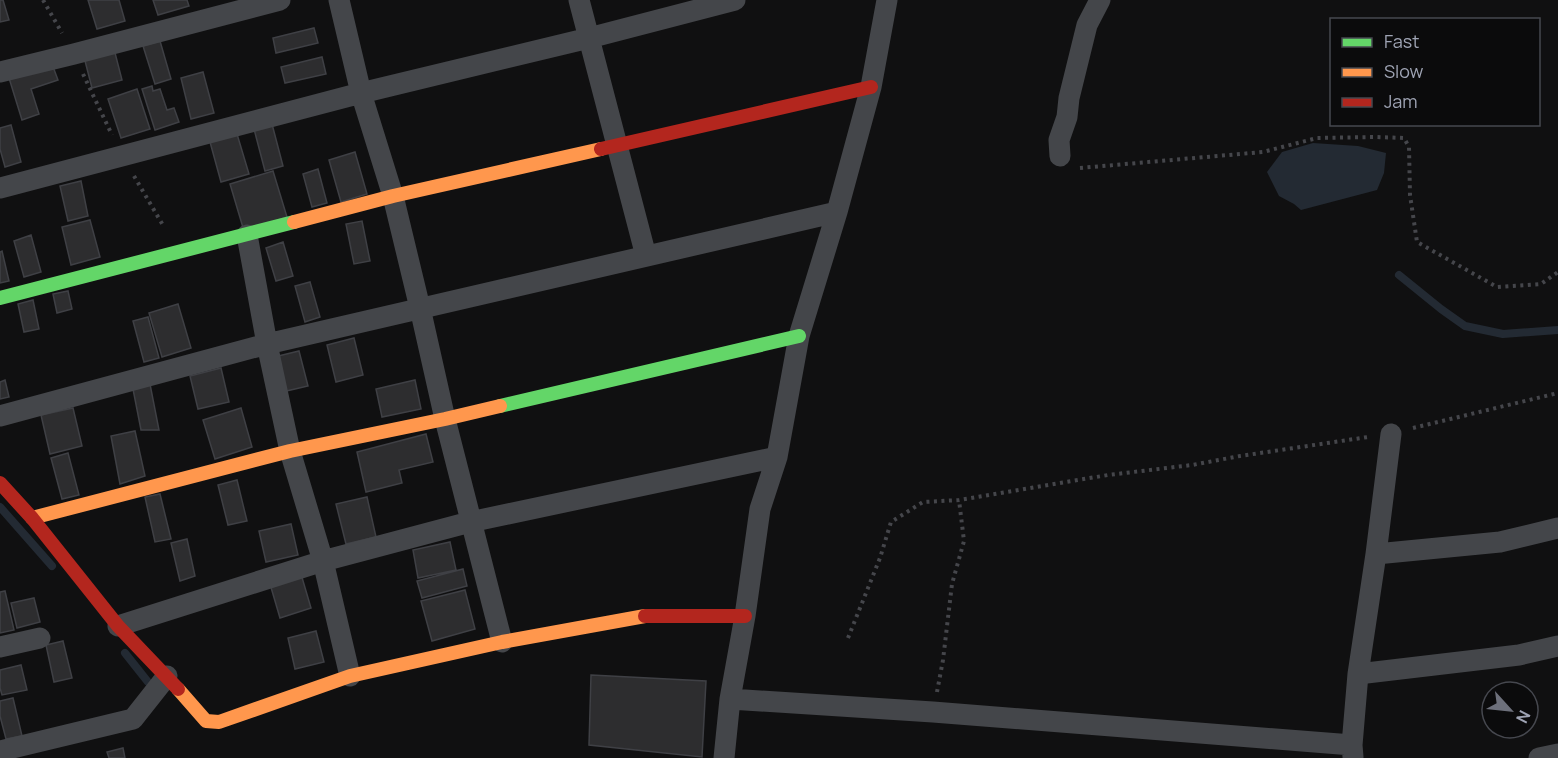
<svg xmlns="http://www.w3.org/2000/svg" width="1558" height="758" viewBox="0 0 1558 758" font-family="Manrope,sans-serif">
	<style>
		.water { fill: #232a33 }
		.lines { fill: none; stroke-linecap: round; stroke-linejoin: round }
		.stream { stroke: #232a33; stroke-width: 8 }
		.building { fill: #2d2d2f; stroke: #3f4045; stroke-width: 1.5 }
		.path { stroke: #45464b; stroke-width: 4; stroke-dasharray: 3 4.5; stroke-linecap: butt }
		.street { stroke: #44464a; stroke-width: 21 }
		.fast { stroke: #63d668; stroke-width: 14 }
		.slow { stroke: #ff974d; stroke-width: 14 }
		.jam { stroke: #b3261e; stroke-width: 14 }
	</style>
	<rect width="100%" height="100%" fill="#101011"/>
	<path class="water" d="M1313,143l45,3 28,7 -2,20 -7,17 -76,20 -7,-6 -15,-8 -12,-24 15,-20z"/>
	<g class="lines">
		<path class="stream" d="M1399,275l42,34 24,17 38,8 55,-4
			M0,507l52,59
			M125,653l23,29"/>
	</g>
	<path class="building" d="M0,0h3l6,20 -9,2z
		M88,0h31l6,21 -28,8z
		M153,0h34l2,6 -31,9z
		M314,28l4,15 -42,10 -3,-15z
		M160,41l11,38 -16,5 -12,-38z
		M114,49l8,31 -30,8 -8,-31z
		M322,57l4,17 -41,9 -4,-16z
		M52,64l6,16 -27,9 8,25 -17,6 -13,-42z
		M203,72l11,41 -23,6 -10,-41z
		M152,86l1,5 7,-2 7,21 7,-2 5,14 -24,8 -13,-41z
		M137,89l13,40 -29,9 -13,-39z
		M272,124l11,42 -18,5 -11,-42z
		M11,125l10,37 -16,5 -5,-18v-21z
		M237,134l12,40 -28,8 -11,-40z
		M355,152l12,42 -26,8 -12,-42z
		M318,169l9,34 -15,4 -9,-33z
		M273,171l14,46 -43,14 -14,-47z
		M81,181l7,35 -20,5 -8,-35z
		M90,220l10,37 -29,8 -9,-38z
		M362,221l8,40 -16,3 -8,-40z
		M31,235l10,37 -17,5 -10,-36z
		M283,242l10,34 -17,5 -10,-33z
		M2,251l7,30 -9,2v-31z
		M310,282l10,35 -15,5 -10,-36z
		M68,291l4,18 -15,4 -4,-19z
		M33,300l6,29 -15,3 -6,-28z
		M178,304l13,44 -29,9 -13,-44z
		M148,317l11,41 -15,4 -11,-41z
		M354,338l9,37 -27,7 -9,-37z
		M299,351l9,35 -26,6 -8,-35z
		M221,368l8,34 -31,7 -8,-33z
		M5,380l4,17 -9,2v-17z
		M415,380l6,29 -39,8 -6,-28z
		M132,384h18l9,46h-18z
		M73,408l9,38 -32,8 -9,-39z
		M241,408l11,39 -37,12 -12,-39z
		M135,431l10,45 -25,8 -9,-48z
		M426,434l7,28 -34,8 3,13 -36,9 -9,-40z
		M68,453l11,42 -17,4 -11,-41z
		M237,480l10,41 -19,4 -10,-40z
		M160,494l11,45 -16,3 -10,-45z
		M367,497l9,40 -30,7 -10,-40z
		M291,524l7,31 -32,7 -7,-31z
		M187,539l8,37 -15,5 -9,-38z
		M450,542l6,28 -38,8 -5,-28z
		M463,569l4,17 -45,12 -5,-17z
		M301,574l10,34 -31,10 -10,-34z
		M465,590l10,39 -43,12 -11,-40z
		M5,591l9,39 -14,3v-41z
		M34,598l6,24 -23,6 -6,-25z
		M316,631l8,31 -29,7 -7,-31z
		M63,641l9,37 -18,4 -8,-37z
		M21,665l6,25 -25,5 -2,-7v-18z
		M591,675l115,6 -4,76 -113,-12z
		M13,698l9,38 -16,3 -6,-23v-15z
		M123,748l2,10h-16l-2,-6z"/>
	<g class="lines">
		<path class="path" d="M43,0l19,33
			M83,74l29,61
			M1080,168l183,-16 54,-14 57,-1 30,1 5,9 1,48 7,47 80,45 44,-3 17,-12
			M134,176l30,51
			M1413,428l145,-35
			M848,638l32,-80 11,-36 32,-20 36,-2 149,-25 84,-10 48,-9 128,-19
			M937,692l6,-32 9,-76 12,-43 -5,-41"/>
		<path class="street" d="M339,0l22,93 32,103 27,112 25,111 57,223
			M579,0l67,256
			M0,72l74,-18 206,-54
			M1060,156l-1,-16 8,-23 2,-19 18,-73 13,-25
			M0,188l361,-95 228,-55 146,-38
			M247,235l20,109 23,107 33,110 27,115
			M0,416l267,-72 570,-132
			M1376,554l124,-12 58,-14
			M118,626l205,-65 147,-39 307,-65
			M0,647l40,-9
			M1358,674l161,-19 39,-9
			M730,699l203,13 419,33
			M0,751l133,-32 34,-43
			M1353,757l-1,-12 6,-71 18,-120 15,-120
			M724,758l6,-59 15,-83 15,-107 17,-52 22,-121 38,-124 34,-125 16,-87
			M1539,758l19,-4"/>
		<path class="fast" d="M0,298l294,-76
			M500,406l299,-70"/>
		<path class="slow" d="M294,222l99,-26 208,-47
			M32,518l258,-67 155,-32 55,-13
			M178,689l28,32 13,1 131,-46 152,-34 143,-26"/>
		<path class="jam" d="M601,149l270,-62
			M0,483l32,35 86,108 60,63
			M645,616h100"/>
	</g>
	<rect x="1330" y="18" width="210" height="108" fill="#0b0b0c" stroke="#46484f" stroke-width="1.5"/>
	<rect x="1342" y="38" width="30" height="9" fill="#63d668" stroke="#46484f" stroke-width="1.5"/>
	<text x="1384" y="48" font-size="18" fill="#9fa4b4">Fast</text>
	<rect x="1342" y="68" width="30" height="9" fill="#ff974d" stroke="#46484f" stroke-width="1.5"/>
	<text x="1384" y="78" font-size="18" fill="#9fa4b4">Slow</text>
	<rect x="1342" y="98" width="30" height="9" fill="#b3261e" stroke="#46484f" stroke-width="1.5"/>
	<text x="1384" y="108" font-size="18" fill="#9fa4b4">Jam</text>
	<g transform="translate(1510 710) rotate(117)"><circle r="28" fill="#0b0b0c" stroke="#46484f" stroke-width="1.5"/>
	<path d="M0-4.5L10 22L0 15L-10 22Z" fill="#6d707b"/>
	<text y="-9" font-size="16" font-weight="bold" text-anchor="middle" fill="#9fa4b4">N</text>
	</g>
</svg>
